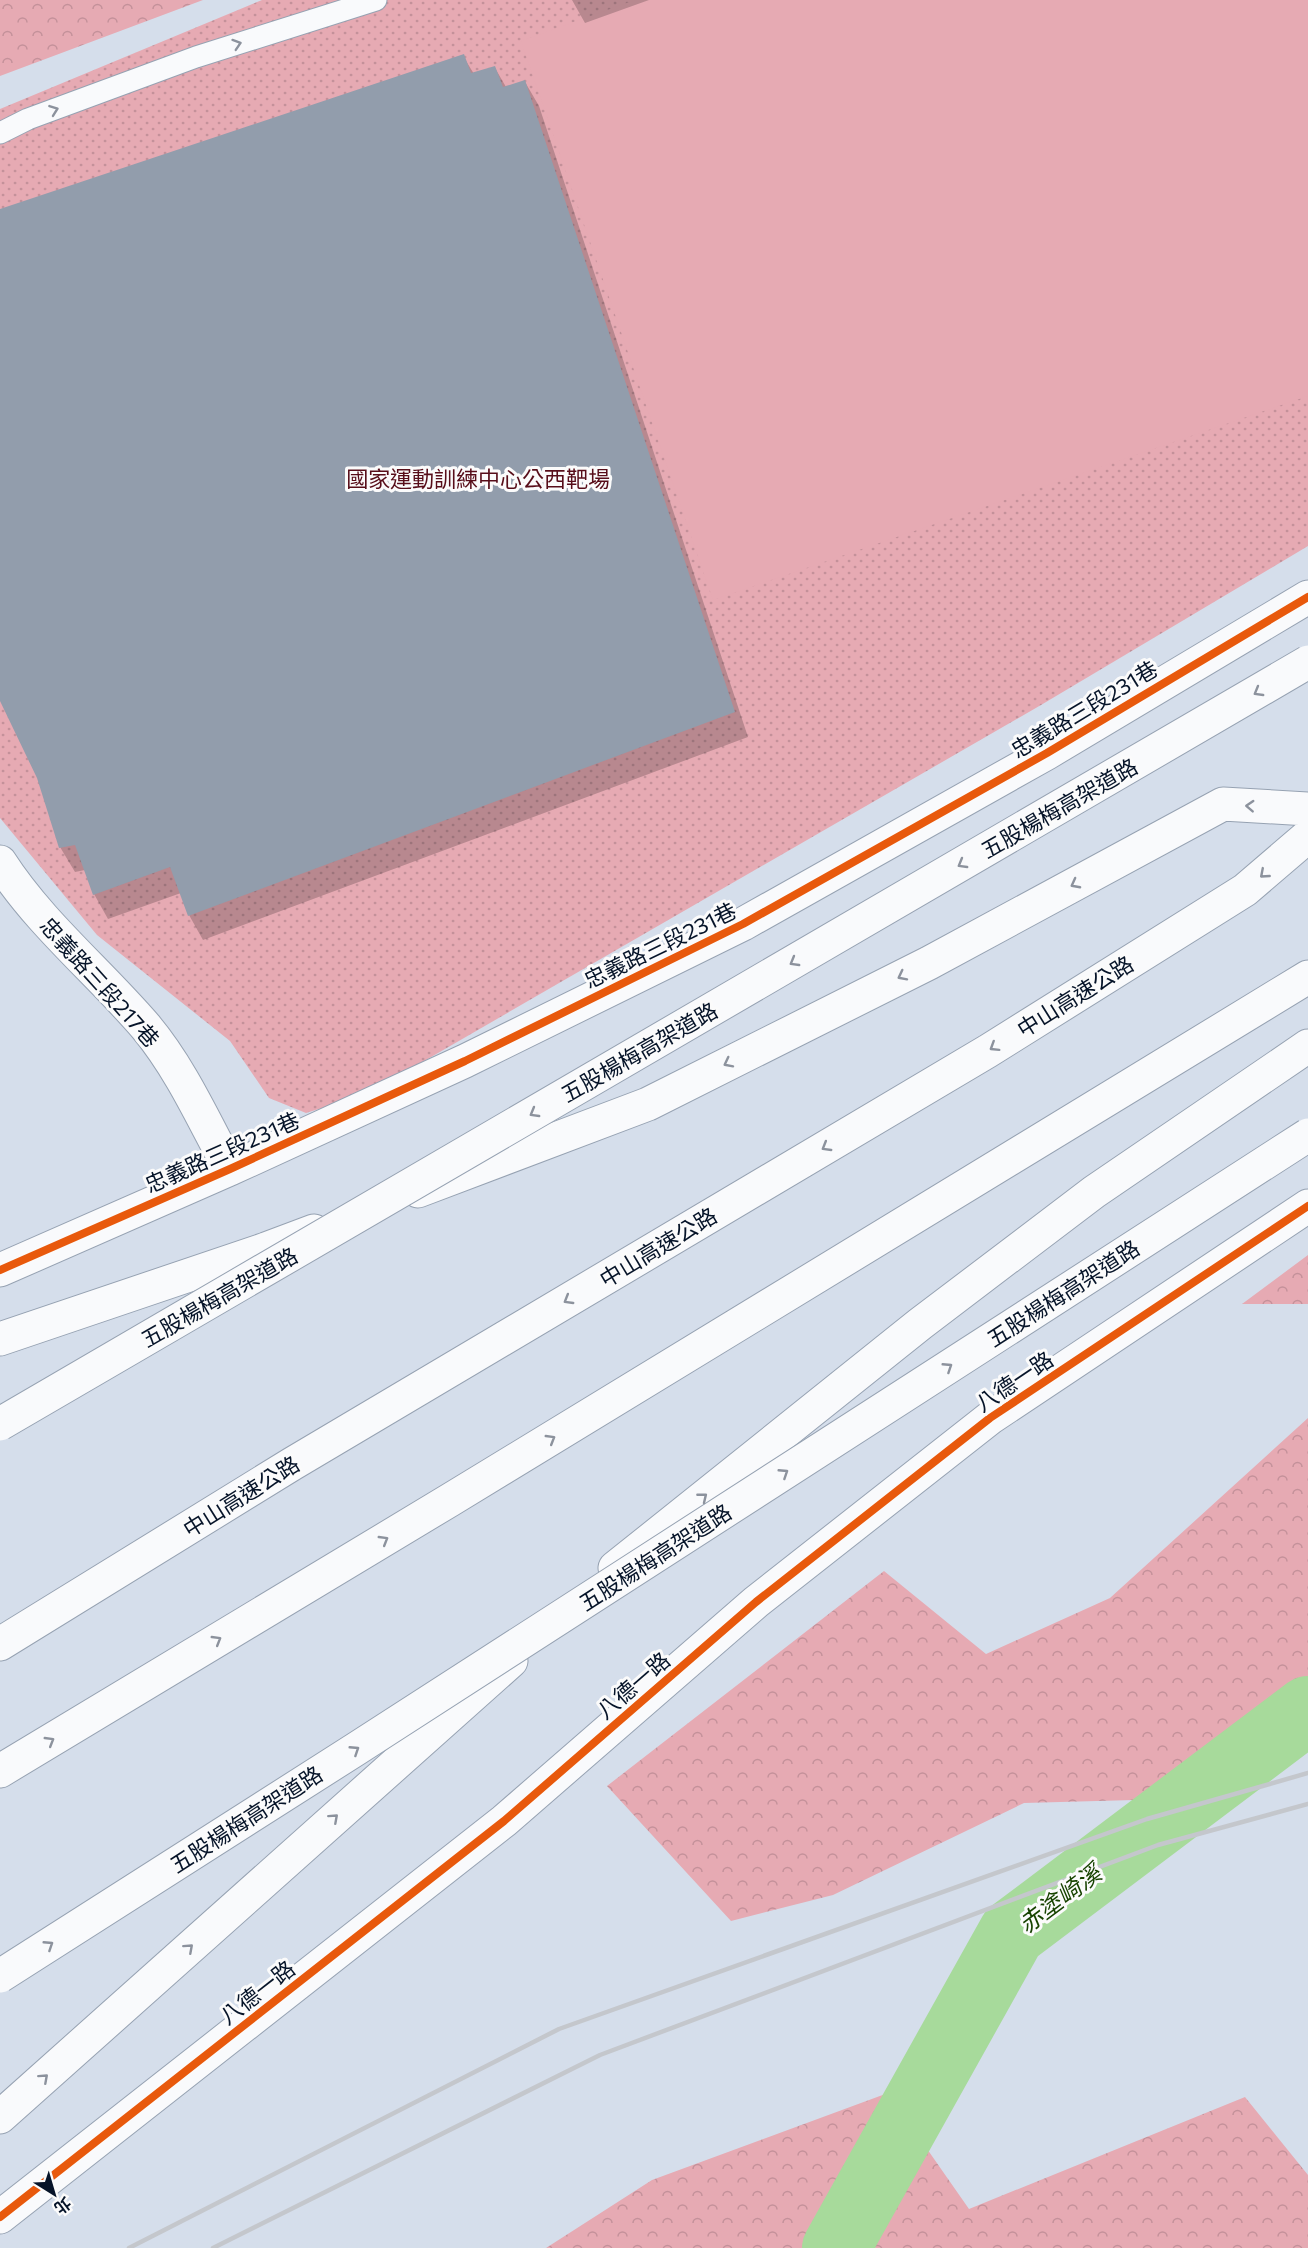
<svg xmlns="http://www.w3.org/2000/svg" width="1308" height="2248" viewBox="0 0 1308 2248" font-family="Commissioner,'Noto Sans TC',sans-serif">
	<style>
		.forest { fill: url(#forest-crowns) }
		.park { fill: url(#park-dots) }
		.pitch { fill: #e6aab3 }
		.shadow { fill: #0003 }
		.lines { fill: none; stroke-linecap: round; stroke-linejoin: round }
		.river { stroke: #a7da9b; stroke-width: 68 }
		.building { fill: #929dac }
		.lane-casing { stroke: #96a2b2; stroke-width: 23 }
		.street-casing { stroke: #96a2b2; stroke-width: 35 }
		.secondary-casing { stroke: #96a2b2; stroke-width: 35 }
		.highway-casing { stroke: #96a2b2; stroke-width: 35 }
		.lane { stroke: #f9fafc; stroke-width: 21 }
		.street { stroke: #f9fafc; stroke-width: 33 }
		.secondary { stroke: #f9fafc; stroke-width: 33 }
		.highway { stroke: #f9fafc; stroke-width: 33 }
		.rail { stroke: #c4c7cc; stroke-width: 4.5 }
		.highway-bridge-casing { stroke: #96a2b2; stroke-width: 35; stroke-linecap: butt }
		.highway-bridge { stroke: #f9fafc; stroke-width: 33 }
		.cycleway-casing { stroke: #fbfbfb; stroke-width: 11 }
		.cycleway { stroke: #e8590c; stroke-width: 8 }
		.oneway { stroke: #8c929d }
		.labels { text-anchor: middle; dominant-baseline: central; stroke-width: 6; stroke-linejoin: round; paint-order: stroke }
		.park-label { font-size: 22px; fill: #570d19; stroke: #fbfbfb }
		.street-label { font-size: 22px; fill: #061429; stroke: #fbfbfb }
		.water-label { font-size: 24px; font-style: italic; fill: #174300; stroke: #fbfbfb }
	</style>
	<defs>
		<pattern id="forest-crowns" width="20" height="18" patternUnits="userSpaceOnUse" patternTransform="scale(1.5)"><rect width="20" height="18" fill="#e6aab3"/><path d="M2 6a3 3 0 1 1 6 0M12 15a3 3 0 1 1 6 0" fill="none" stroke="#c4919a"/></pattern>
		<pattern id="park-dots" width="8" height="8" patternUnits="userSpaceOnUse" patternTransform="scale(1.5)"><rect width="8" height="8" fill="#e6aab3"/><path d="M2 2h.1M6 6h.1" fill="none" stroke="#c4919a" stroke-width="1.8" stroke-linecap="round"/></pattern>
	</defs>
	<rect width="100%" height="100%" fill="#d5deeb"/>
	<path class="forest" d="M0,0h203l-203,76z
		M1308,1255v49h-66z
		M1308,1418v286l-101,94 -183,5 -191,92 -102,26 -124,-135 277,-215 102,83 124,-56z
		M888,2093l81,116 276,-112 63,78v73h-762l106,-68z"/>
	<path class="park" d="M262,0h1046v546l-267,159 -674,389 -61,19 -37,-15 -39,-57 -133,-106 -97,-117v-709z"/>
	<path class="pitch" d="M635,0h673v396l-595,204 -192,-559z"/>
	<path class="shadow" d="M572,0h77l-64,23z
		M463,56l11,18 21,-6 11,19 19,-5 14,24 209,631 -545,203 -14,-25 -8,-22 -73,26 -14,-25 -9,-24 -10,2 -15,-25 -21,-70 -39,-82v-485z"/>
	<g class="lines">
		<path class="river" d="M836,2248l176,-315 296,-223"/>
	</g>
	<path class="building" d="M464,54l7,19 24,-7 8,21 22,-7 210,632 -547,204 -18,-49 -77,28 -18,-50 -16,3 -22,-70 -37,-77v-492z"/>
	<g class="lines">
		<g class="lane-casing">
			<path id="lane" d="M0,133l28,-14 168,-62 180,-57"/>
		</g>
		<g class="street-casing">
			<path id="street" d="M0,862c40,62 98,109 146,165 35,42 58,94 84,142
				M0,1270l230,-101 235,-108 278,-137 304,-171 261,-156"/>
		</g>
		<g class="secondary-casing">
			<path id="secondary" d="M0,2217l504,-396 252,-219 234,-184 318,-212"/>
		</g>
		<g class="highway-casing">
			<path id="highway" d="M418,1191l230,-87 281,-141 294,-159 85,5
				M0,1339l266,-90 48,-18
				M615,1568l305,-244 174,-132 214,-146
				M0,1644l292,-180 696,-413 257,-161 63,-54
				M0,1771l450,-271 858,-523
				M0,2117l511,-456"/>
		</g>
		<use href="#lane" class="lane"/>
		<use href="#street" class="street"/>
		<use href="#secondary" class="secondary"/>
		<use href="#highway" class="highway"/>
		<path class="rail" d="M129,2248l430,-219 588,-210 161,-46
			M213,2248l387,-193 558,-210 150,-41"/>
		<g class="highway-bridge-casing">
			<path id="highway-bridge" d="M0,1424l1308,-762
				M0,1976l356,-227 952,-614"/>
		</g>
		<use href="#highway-bridge" class="highway-bridge"/>
		<g class="cycleway-casing">
			<path id="cycleway" d="M0,1270l230,-101 235,-108 278,-137 304,-171 261,-156
				M0,2217l504,-396 252,-219 234,-184 318,-212"/>
		</g>
		<use href="#cycleway" class="cycleway"/>
	</g>
	<defs><path id="oneway-chevron" d="M-2-3.5L2.5 0L-2 3.5" fill="none" stroke-width="1.6" stroke-linecap="round" stroke-linejoin="round" transform="scale(1.5)"/></defs>
	<g class="oneway">
		<use href="#oneway-chevron" transform="translate(237 44) rotate(-18)"/>
		<use href="#oneway-chevron" transform="translate(54 110) rotate(-20)"/>
		<use href="#oneway-chevron" transform="translate(1258 692) rotate(150)"/>
		<use href="#oneway-chevron" transform="translate(1250 806) rotate(-177)"/>
		<use href="#oneway-chevron" transform="translate(962 864) rotate(150)"/>
		<use href="#oneway-chevron" transform="translate(1264 874) rotate(139)"/>
		<use href="#oneway-chevron" transform="translate(1075 884) rotate(152)"/>
		<use href="#oneway-chevron" transform="translate(794 962) rotate(150)"/>
		<use href="#oneway-chevron" transform="translate(902 976) rotate(153)"/>
		<use href="#oneway-chevron" transform="translate(994 1047) rotate(148)"/>
		<use href="#oneway-chevron" transform="translate(728 1063) rotate(153)"/>
		<use href="#oneway-chevron" transform="translate(534 1113) rotate(150)"/>
		<use href="#oneway-chevron" transform="translate(826 1147) rotate(149)"/>
		<use href="#oneway-chevron" transform="translate(568 1300) rotate(149)"/>
		<use href="#oneway-chevron" transform="translate(948 1367) rotate(-33)"/>
		<use href="#oneway-chevron" transform="translate(551 1439) rotate(-31)"/>
		<use href="#oneway-chevron" transform="translate(784 1473) rotate(-33)"/>
		<use href="#oneway-chevron" transform="translate(703 1497) rotate(-39)"/>
		<use href="#oneway-chevron" transform="translate(384 1540) rotate(-31)"/>
		<use href="#oneway-chevron" transform="translate(217 1640) rotate(-31)"/>
		<use href="#oneway-chevron" transform="translate(50 1741) rotate(-31)"/>
		<use href="#oneway-chevron" transform="translate(355 1750) rotate(-33)"/>
		<use href="#oneway-chevron" transform="translate(334 1818) rotate(-42)"/>
		<use href="#oneway-chevron" transform="translate(49 1945) rotate(-33)"/>
		<use href="#oneway-chevron" transform="translate(189 1948) rotate(-42)"/>
		<use href="#oneway-chevron" transform="translate(44 2078) rotate(-42)"/>
	</g>
	<g class="labels">
		<g class="park-label">
			<text x="478" y="478">國家運動訓練中心公西靶場</text>
		</g>
		<g class="street-label">
			<text transform="translate(1084 709) rotate(-31)">忠義路三段231巷</text>
			<text transform="translate(1059 808) rotate(-30)">五股楊梅高架道路</text>
			<text transform="translate(660 945) rotate(-26)">忠義路三段231巷</text>
			<text transform="translate(100 982) rotate(48)">忠義路三段217巷</text>
			<text transform="translate(1075 996) rotate(-32)">中山高速公路</text>
			<text transform="translate(639 1052) rotate(-30)">五股楊梅高架道路</text>
			<text transform="translate(222 1152) rotate(-24)">忠義路三段231巷</text>
			<text transform="translate(658 1247) rotate(-31)">中山高速公路</text>
			<text transform="translate(1063 1293) rotate(-33)">五股楊梅高架道路</text>
			<text transform="translate(219 1297) rotate(-30)">五股楊梅高架道路</text>
			<text transform="translate(1014 1381) rotate(-34)">八德一路</text>
			<text transform="translate(241 1496) rotate(-32)">中山高速公路</text>
			<text transform="translate(655 1557) rotate(-33)">五股楊梅高架道路</text>
			<text transform="translate(633 1685) rotate(-41)">八德一路</text>
			<text transform="translate(246 1819) rotate(-33)">五股楊梅高架道路</text>
			<text transform="translate(257 1992) rotate(-38)">八德一路</text>
		</g>
		<g class="water-label">
			<text transform="translate(1059 1898) rotate(-37)">赤塗崎溪</text>
		</g>
	</g>
	<g transform="translate(54 2194) rotate(143)" stroke="#fbfbfb" stroke-width="4.5" paint-order="stroke">
	<path d="M0-4.5L10 22L0 15L-10 22Z" fill="#061429"/>
	<text y="-9" font-size="16" font-weight="bold" text-anchor="middle" fill="#061429">北</text>
	</g>
</svg>
